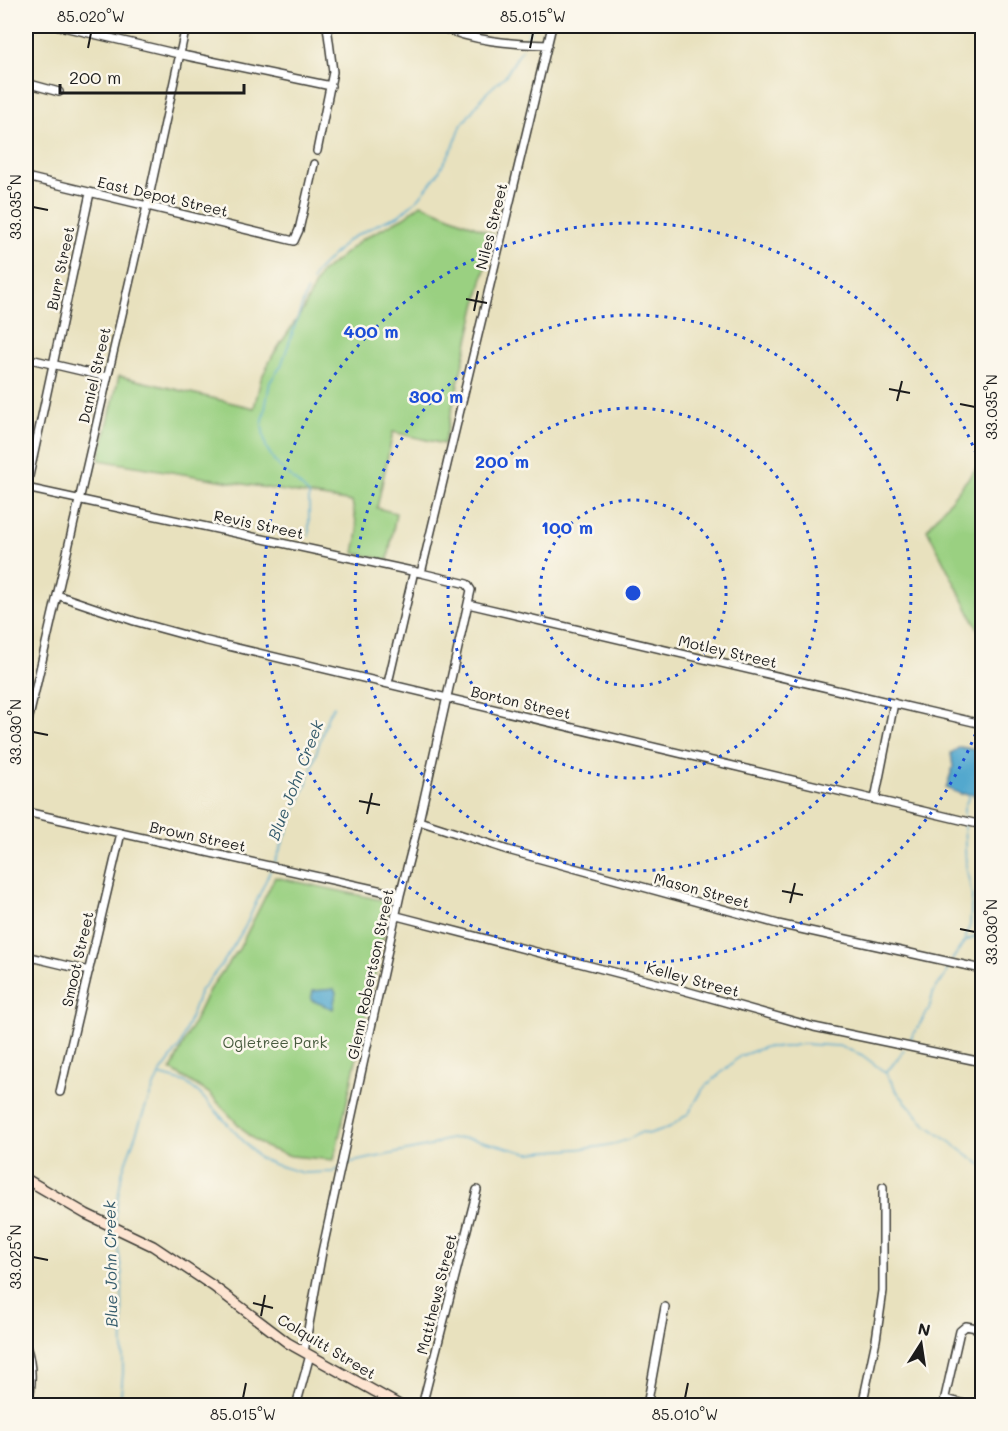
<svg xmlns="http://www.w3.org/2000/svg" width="1008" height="1431" viewBox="0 0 1008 1431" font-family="Mali,sans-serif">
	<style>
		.green { fill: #9ad081; stroke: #5b764e; stroke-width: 1.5 }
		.water { fill: #52a8ce; stroke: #376275; stroke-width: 1.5 }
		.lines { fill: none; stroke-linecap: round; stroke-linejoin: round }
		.stream { stroke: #52a8ce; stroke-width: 1.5 }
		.street-casing { stroke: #3b3a34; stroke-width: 10 }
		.secondary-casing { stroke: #3b3a34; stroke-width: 12 }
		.street { stroke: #fff; stroke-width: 7 }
		.secondary { stroke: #fde4d1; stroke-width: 9 }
		.ticks { fill: none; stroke: #1c1c1c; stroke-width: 2 }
		.ring { fill: none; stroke: #1d4ed8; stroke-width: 3; stroke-dasharray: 3 6 }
		.labels { text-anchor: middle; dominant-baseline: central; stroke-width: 5; stroke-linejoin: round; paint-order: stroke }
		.street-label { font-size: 15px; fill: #1c1c1c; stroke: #fbf7ec }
		.park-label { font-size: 15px; fill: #485b3f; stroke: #fbf7ec }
		.water-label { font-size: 16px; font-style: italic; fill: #345b6c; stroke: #fbf7ec }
		.centre { fill: #1d4ed8; stroke: #fbf7ec; stroke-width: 3 }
		.ring-label { font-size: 18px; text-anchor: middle; font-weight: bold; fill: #1d4ed8; stroke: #fbf7ec; stroke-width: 5; stroke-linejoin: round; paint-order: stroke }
		.neatline { fill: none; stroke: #1c1c1c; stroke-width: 2 }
		.ticks-label { font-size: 15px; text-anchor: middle; fill: #1c1c1c }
	</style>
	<rect width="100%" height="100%" fill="#fbf7ec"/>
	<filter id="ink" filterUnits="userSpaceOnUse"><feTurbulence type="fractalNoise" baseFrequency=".0167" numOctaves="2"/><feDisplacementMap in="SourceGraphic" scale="12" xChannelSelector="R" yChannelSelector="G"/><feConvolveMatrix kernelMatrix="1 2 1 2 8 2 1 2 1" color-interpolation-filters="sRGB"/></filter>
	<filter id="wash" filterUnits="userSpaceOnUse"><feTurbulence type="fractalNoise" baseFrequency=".008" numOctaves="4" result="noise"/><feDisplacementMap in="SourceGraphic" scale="24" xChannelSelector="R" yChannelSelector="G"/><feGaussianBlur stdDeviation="1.35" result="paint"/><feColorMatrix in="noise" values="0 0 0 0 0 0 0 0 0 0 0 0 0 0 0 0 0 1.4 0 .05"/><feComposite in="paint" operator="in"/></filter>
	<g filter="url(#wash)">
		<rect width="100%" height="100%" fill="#e8e1be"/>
		<path class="green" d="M421,204l72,30 -49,210 -51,-12 -16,76 19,5 -8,47 -34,-7 4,-21 -6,-30 -253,-42 20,-84 135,32 7,-29 12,-24 30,-45 17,-36 41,-34 43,-23z
			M982,461v176l-55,-108z
			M275,877l116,25 -57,258 -43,-4 -24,-8 -18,-12 -40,-43 -38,-23 38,-80 30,-41z"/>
		<path class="water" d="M960,747l22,4v52l-9,-9h-12l-15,-6 7,-21 -2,-14z
			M334,989l2,4 -3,16 -22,-9 2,-9z"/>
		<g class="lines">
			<path class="stream" d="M526,40l6,-14
				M312,281l3,-8 33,-33 34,-18 16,-6 21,-18 18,-23 17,-30 7,-19 24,-32 21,-19 16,-26
				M307,291l-26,75 -11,16 -8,44 4,21 9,15 34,32v42
				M964,818v-10l6,-14
				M275,862l32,-79 21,-68 6,-9
				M964,942l18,-9
				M952,960l12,-18 6,-17 2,-29 -6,-30 -2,-43
				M908,1043l21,-34 5,-19 10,-12 6,-14
				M887,1072l17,-22
				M159,1075l26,7 14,11 60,65 17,7 27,8 30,-1 5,-3
				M342,1167l10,-5 79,-16c31,-19 66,2 99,7 6,0 12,-2 18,-2 28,-2 70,-2 94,-19l6,2 22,-7 19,-14 14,-24 37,-33 25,-9h21l16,-3 37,2 23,9 24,18 12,20 27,31 57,41
				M116,1223v-13l6,-37 25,-70 12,-28 21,-29 20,-55 23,-28 22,-36 25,-56
				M116,1233l6,42 1,97 -3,34"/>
		</g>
	</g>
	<g filter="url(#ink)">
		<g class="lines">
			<g class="street-casing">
				<path id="street" d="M59,26l128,30 144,30
					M438,26c34,15 73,18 110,19
					M26,83l33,9
					M317,151l16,-79 -6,-46
					M26,177l268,64 5,-11 15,-66
					M26,358l81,19
					M26,488l395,85 46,11 4,6 -52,231 -19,74 -78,357 -18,100
					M26,490l64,-297
					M421,573l131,-547
					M57,595l77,26 69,19 779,185
					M468,604l514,120
					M388,683l26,-112
					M26,730l121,-524 39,-180
					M875,799l19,-96
					M26,812l374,83
					M419,821l89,29 270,74 204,45
					M397,916l271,70 146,41 168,35
					M26,956l63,15
					M60,1092l61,-259
					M26,1346c7,20 6,38 2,60
					M945,1399l28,7
					M296,1406l14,-51
					M422,1406l55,-216
					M647,1406l18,-99
					M862,1406l14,-66 7,-49v-104
					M943,1406l17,-75 6,-5 16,3
					M982,1406v-1"/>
			</g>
			<g class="secondary-casing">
				<path id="secondary" d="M26,1179l60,35 67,32 60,40 75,57 113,63"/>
			</g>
			<use href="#street" class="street"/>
			<use href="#secondary" class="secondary"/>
		</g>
	</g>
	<path class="ticks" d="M88,48l3,-15M530,48l3,-15M33,207l15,3M466,299l21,4M474,311l4,-20M889,389l21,4M897,401l5,-20M960,404l15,3M33,732l15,3M359,801l21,4M367,814l5,-21M782,891l21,4M790,903l5,-20M960,929l15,3M33,1257l15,3M253,1303l20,5M261,1316l4,-21M243,1398l3,-15M685,1398l3,-15"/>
	<g class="ring">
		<circle cx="633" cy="593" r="93"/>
		<circle cx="633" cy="593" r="185"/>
		<circle cx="633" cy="593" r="278"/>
		<path d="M982 717A370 370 0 1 1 982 469"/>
	</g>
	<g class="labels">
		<g class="street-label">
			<text transform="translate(163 196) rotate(13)">East Depot Street</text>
			<text transform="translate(491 226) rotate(-76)">Niles Street</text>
			<text transform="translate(60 268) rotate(-78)">Burr Street</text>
			<text transform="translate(94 375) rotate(-77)">Daniel Street</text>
			<text transform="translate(259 524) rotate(12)">Revis Street</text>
			<text transform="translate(728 651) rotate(13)">Motley Street</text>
			<text transform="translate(521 702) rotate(13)">Borton Street</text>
			<text transform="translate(198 836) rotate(12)">Brown Street</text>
			<text transform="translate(702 890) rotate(15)">Mason Street</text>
			<text transform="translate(77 959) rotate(-77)">Smoot Street</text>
			<text transform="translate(370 974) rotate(-78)">Glenn Robertson Street</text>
			<text transform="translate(693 979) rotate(15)">Kelley Street</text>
			<text transform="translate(436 1294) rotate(-76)">Matthews Street</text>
			<text transform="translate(327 1346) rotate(31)">Colquitt Street</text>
		</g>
		<g class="park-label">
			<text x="275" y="1042">Ogletree Park</text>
		</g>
		<g class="water-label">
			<text transform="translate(295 780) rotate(-69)">Blue John Creek</text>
			<text transform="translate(110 1264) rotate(-91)">Blue John Creek</text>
		</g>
	</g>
	<circle cx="633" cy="593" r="9" class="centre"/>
	<g class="ring-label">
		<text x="371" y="338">400 m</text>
		<text x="436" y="403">300 m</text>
		<text x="502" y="468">200 m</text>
		<text x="567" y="534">100 m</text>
	</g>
	<rect width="1008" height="1431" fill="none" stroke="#fbf7ec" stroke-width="66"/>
	<g transform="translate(921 1344) rotate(12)" stroke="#fbf7ec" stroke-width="4.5" paint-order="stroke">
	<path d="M0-4.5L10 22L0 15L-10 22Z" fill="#1c1c1c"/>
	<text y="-9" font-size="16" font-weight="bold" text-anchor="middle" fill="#1c1c1c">N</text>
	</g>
	<path d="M60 84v9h184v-9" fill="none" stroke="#1c1c1c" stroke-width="3"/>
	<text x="69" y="84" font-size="18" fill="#1c1c1c" stroke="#fbf7ec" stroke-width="4.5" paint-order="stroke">200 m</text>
	<rect x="33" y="33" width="942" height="1365" class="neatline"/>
	<g class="ticks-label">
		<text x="91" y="22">85.020°W</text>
		<text x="533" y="22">85.015°W</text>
		<text transform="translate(16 207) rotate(-90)" y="5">33.035°N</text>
		<text transform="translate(992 407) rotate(-90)" y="5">33.035°N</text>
		<text transform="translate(16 732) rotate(-90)" y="5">33.030°N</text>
		<text transform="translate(992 932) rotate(-90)" y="5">33.030°N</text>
		<text transform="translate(16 1257) rotate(-90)" y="5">33.025°N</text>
		<text x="243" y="1420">85.015°W</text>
		<text x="685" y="1420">85.010°W</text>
	</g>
</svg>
